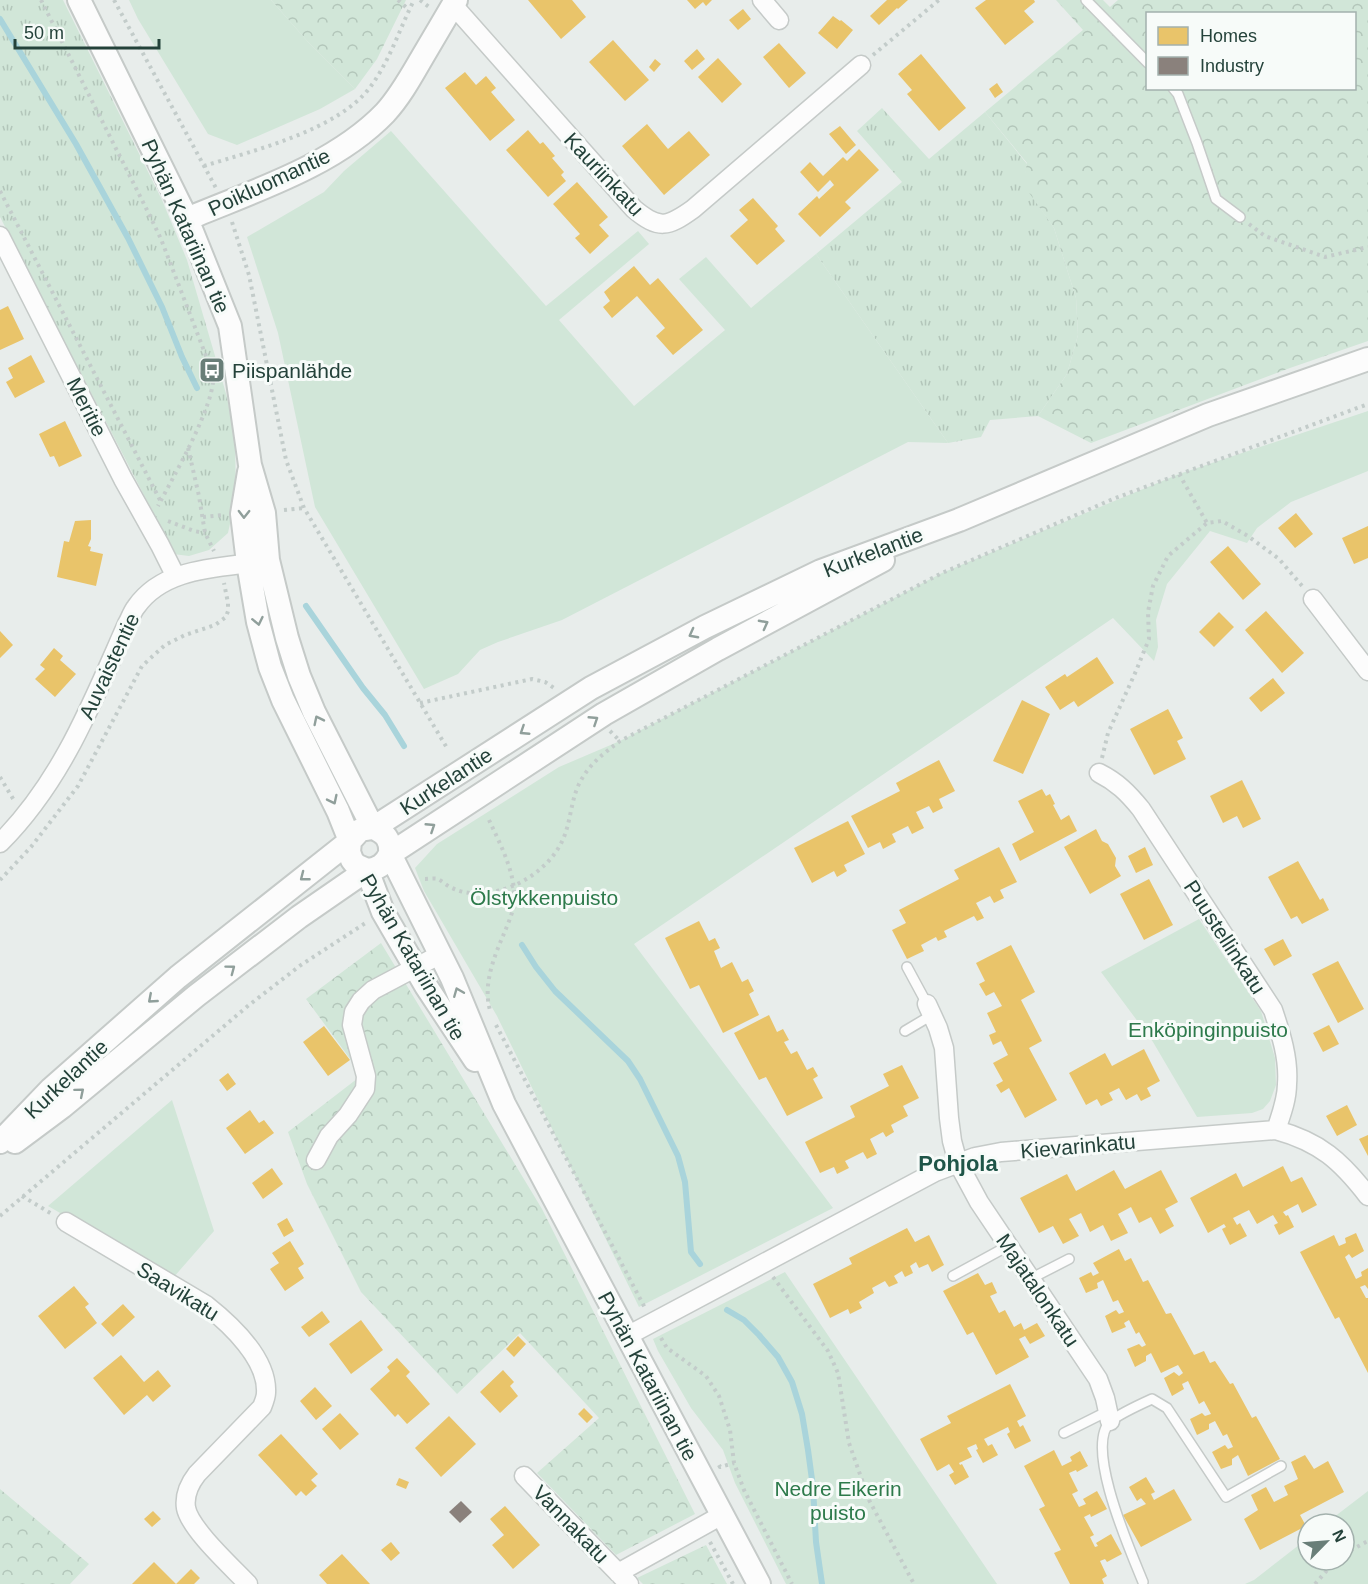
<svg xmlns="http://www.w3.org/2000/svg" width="1368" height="1584" viewBox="0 0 1368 1584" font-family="Helvetica,sans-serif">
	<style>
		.grass { fill: url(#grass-tufts) }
		.forest { fill: url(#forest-crowns); fill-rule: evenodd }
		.park { fill: #d1e6d8 }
		.homes { fill: #e9c46a }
		.industry { fill: #8a817c }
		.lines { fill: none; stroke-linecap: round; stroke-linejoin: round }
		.stream { stroke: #a9d4db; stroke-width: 6 }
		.service-casing { stroke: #c5cac8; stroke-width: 12 }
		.minor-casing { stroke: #c5cac8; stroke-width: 21 }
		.tertiary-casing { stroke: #c5cac8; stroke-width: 26 }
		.path { stroke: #c3ccca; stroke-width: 4; stroke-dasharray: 3 4.5; stroke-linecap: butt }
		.service { stroke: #fcfcfc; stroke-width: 9 }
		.minor { stroke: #fcfcfc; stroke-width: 18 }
		.tertiary { stroke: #fcfcfc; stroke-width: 22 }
		.oneway { stroke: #909f9b }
		.labels { text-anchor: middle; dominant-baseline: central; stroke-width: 6; stroke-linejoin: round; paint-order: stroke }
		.street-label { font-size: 21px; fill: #24423a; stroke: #f7fbf9 }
		.poi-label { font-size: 21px; fill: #24423a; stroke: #f7fbf9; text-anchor: start }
		.park-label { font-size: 21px; fill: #2d7a4b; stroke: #f7fbf9 }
		.neighbourhood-label { font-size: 22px; font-weight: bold; fill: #1f5548; stroke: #f7fbf9 }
	</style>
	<defs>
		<pattern id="grass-tufts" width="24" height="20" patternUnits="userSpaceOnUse" patternTransform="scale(1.5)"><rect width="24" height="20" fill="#d1e6d8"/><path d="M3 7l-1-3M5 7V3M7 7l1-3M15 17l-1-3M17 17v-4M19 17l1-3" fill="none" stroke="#b3c6ba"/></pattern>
		<pattern id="forest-crowns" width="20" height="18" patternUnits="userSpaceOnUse" patternTransform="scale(1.5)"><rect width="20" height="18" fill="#d1e6d8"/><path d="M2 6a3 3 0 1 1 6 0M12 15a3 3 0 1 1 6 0" fill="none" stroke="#b3c6ba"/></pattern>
	</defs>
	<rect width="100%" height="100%" fill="#e8edeb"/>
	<path class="grass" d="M0,0h63l99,200 25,60 40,137 8,44 1,55 -8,37 -19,17 -20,6 -16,-2 -12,-17 -14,-36 -147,-284z
		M882,108l47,51 56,-47 42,52 -3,20 30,44 22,70 2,37 -11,39 -29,42 -48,4 -9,17 -33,6 -132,-189 86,-72 -45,-51z"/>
	<path class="forest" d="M271,0h135l-29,59 -22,30 -46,-46z
		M1056,0h47l7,7 8,-7h250v341l-78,27 -199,75 -53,-27 29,-42 11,-39 -2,-37 -22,-70 -31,-44 4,-21 -42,-51 98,-82zM1148,14h206v74h-206z
		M381,943l161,266 153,305 -79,41 -79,-82 62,-55 -79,-85 -63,61 -96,-102 -54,-108 -19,-52 74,-57 -56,-76z
		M0,1489l89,75 -19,20h-70z
		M706,1545l21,39h-84l-6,-6z"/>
	<path class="park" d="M129,0h142l38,43 46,46 -35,20 -83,36 -29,-11 -70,-115z
		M391,131l155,175 92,-75 11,13 -90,76 75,86 91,-76 -46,-51 27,-22 45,51 65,-54 132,189 -40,-1 -346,178 -64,22 -18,8 -22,24 -34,15 -109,-182 -37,-174 -31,-96 77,-45 20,-21z
		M1368,411v60l-77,31 -34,26 -10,15 -37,-12 -43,53 -11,36 2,27 -4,14 -41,-43 -479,326 199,264 -194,99 -142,-291 -73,-125 -9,-23 22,-24 122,-77 61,-26 322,-168 237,-99z
		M1199,919l62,92 14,47 1,27 -6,16 -7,8 -11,4 -55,4 -44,-75 -52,-70z
		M172,1100l42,131 -41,47 -125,-72z
		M785,1272l212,312h-211l-51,-101 -12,-33 -32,-42 -33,-57 -5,-12z
		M1368,1491v93h-123l9,-4 54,-42v22h36v-36h-19z"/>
	<path class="homes" d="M528,0h44l14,17 -25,22z
		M687,0h25l-6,6 -3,-4 -8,7z
		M887,0h21l-10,9 -1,-1 -18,17 -9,-9z
		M986,0h48l1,2 -11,9 10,11 -29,23 -30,-37z
		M743,9l8,10 -13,11 -9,-10z
		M833,16l7,5 1,-1 12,10 -16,19 -19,-16z
		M613,40l36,40 -24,21 -36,-39z
		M779,43l27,30 -17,15 -26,-31z
		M697,49l8,10 -13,11 -8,-9z
		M921,54l45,54 -27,23 -32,-37 5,-4 -14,-16z
		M718,58l24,26 -20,19 -24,-26z
		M655,59l6,5 -7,8 -5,-5z
		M465,72l11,13 10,-9 10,12 -5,4 24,28 -25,21 -45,-53z
		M997,83l6,9 -8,6 -6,-9z
		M647,124l21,25 21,-18 21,24 -46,40 -42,-49z
		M840,126l16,19 -10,9 -17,-20z
		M528,130l12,14 3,-2 12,14 -3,2 12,14 -3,3 5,6 -18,16 -42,-47z
		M859,149l20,21 -34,32 6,6 -31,29 -22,-23 19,-18 2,3 15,-14 -4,-5 -12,12 -18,-20 10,-10 13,14 20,-19 4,4z
		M577,182l31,35 -9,8 10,11 -19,18 -15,-16 5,-4 -27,-30z
		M753,198l25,28 -3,3 10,12 -28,24 -27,-29 18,-16 -9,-10z
		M634,266l16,19 8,-7 45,52 -30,25 -17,-19 9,-8 -28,-32 -25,22 -9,-11 7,-6 -6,-9z
		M8,306l16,33 -24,11v-40z
		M31,355l14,27 -30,16 -9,-16 7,-4 -5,-10z
		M65,421l17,35 -23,11 -5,-11 -4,1 -11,-23z
		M1296,513l17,21 -18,14 -17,-20z
		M91,520v19l-3,7 3,1 -1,4 13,3 -7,32 -39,-9 7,-36 5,1 6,-21z
		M1368,526v32l-14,6 -12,-26z
		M1228,546l33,38 -18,16 -33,-38z
		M1266,611l38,42 -22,20 -37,-43z
		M1219,612l15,15 -20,20 -15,-15z
		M0,631l13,14 -13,13z
		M54,648l9,8 -3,4 16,14 -21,23 -20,-18 10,-10 -5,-4z
		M1097,657l17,26 -36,24 -4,-6 -14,9 -15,-23 20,-13 2,3z
		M1273,678l12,15 -24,19 -12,-14z
		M1022,700l28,14 -27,60 -30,-13z
		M1168,709l15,29 -6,3 9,18 -32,16 -24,-46z
		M939,760l16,31 -16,8 4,9 -10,5 -4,-7 -13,6 8,16 -12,6 -4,-8 -16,8 4,8 -13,7 -3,-7 -12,6 -17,-32 49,-25 -4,-8z
		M1242,780l19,39 -18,9 -6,-12 -14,7 -13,-27z
		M1042,789l4,7 4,-2 5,10 -2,1 8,15 8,-5 8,16 -57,30 -8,-17 22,-12 -16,-31z
		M848,821l17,33 -21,11 3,6 -10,6 -3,-6 -22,12 -18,-35z
		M1096,829l6,12 6,3 8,14 -1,8 6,10 -31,18 -26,-47z
		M999,847l18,35 -17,8 4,8 -10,5 -4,-7 -14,7 8,15 -7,3 -3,-5 -30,15 3,6 -9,4 -2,-4 -15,8 3,6 -17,8 -15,-29 14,-7 -7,-13 60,-31 -5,-9z
		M1145,847l8,18 -17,8 -8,-17z
		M1298,861l22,39 3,-2 6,12 -27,14 -5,-8 -6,3 -23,-42z
		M1149,879l24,46 -29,15 -24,-46z
		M699,921l10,20 6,-3 5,10 -6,3 7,17 11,-6 10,20 6,-3 6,12 -5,3 10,21 -36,18 -24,-48 -9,4 -25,-51z
		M1283,939l9,17 -18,10 -10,-17z
		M1011,945l24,47 -14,8 21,41 -13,7 28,52 -32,18 -16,-30 -8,5 -5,-8 7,-4 -10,-18 15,-8 -7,-14 -8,4 -4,-10 7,-3 -9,-19 15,-7 -8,-14 -8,4 -7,-12 6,-3 -9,-18z
		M1338,961l26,48 -26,14 -26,-49z
		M769,1015l8,17 6,-3 6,11 -5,2 7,12 6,-3 10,19 6,-3 5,9 -5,3 10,19 -36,18 -21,-39 -7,3 -25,-47z
		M1329,1025l10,19 -16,8 -10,-19z
		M324,1026l26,34 -22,16 -25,-34z
		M1144,1049l16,32 -13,7 4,8 -10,5 -4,-7 -11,6 -7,-12 -10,5 4,7 -12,6 -4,-7 -11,6 -17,-32 36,-20 7,13z
		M902,1065l17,33 -16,8 5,10 -17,9 3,7 -8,5 -3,-5 -13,7 7,15 -10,5 -4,-7 -18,9 4,7 -12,6 -3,-7 -14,6 -15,-31 50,-25 -5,-11 39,-20 -6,-12z
		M228,1073l8,11 -9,7 -8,-11z
		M1347,1105l10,20 -20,11 -11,-20z
		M250,1110l9,13 5,-3 10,13 -29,21 -19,-26z
		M1368,1135v21l-9,-17z
		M1283,1166l8,16 11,-5 15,28 -15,8 -4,-9 -15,8 3,4 2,-1 6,12 -15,8 -5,-10 4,-2 -5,-8 -16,9 -8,-14 -16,8 4,7 3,-2 7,13 -17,9 -8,-16 4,-2 -2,-3 -16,9 -18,-35 46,-25 7,14z
		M272,1168l11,16 -20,15 -11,-16z
		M1114,1170l11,19 36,-19 17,32 -13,7 9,17 -14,8 -9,-17 -12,6 -8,-16 -13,7 10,19 -17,8 -8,-16 -13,7 -9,-19 -12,6 10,17 -16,8 -10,-18 -14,7 -19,-35 47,-24 9,17z
		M287,1218l7,13 -10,6 -7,-13z
		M907,1228l8,14 14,-7 15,30 -12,7 -4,-8 -9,4 -3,-6 -6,4 3,7 -8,4 -3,-6 -8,5 4,7 -9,4 -4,-6 -13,7 2,5 -15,9 3,6 -12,6 -2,-5 -18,9 -17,-34 39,-20 -3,-6z
		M1356,1233l8,18 -12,7 -3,-4 -4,3 11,22 6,-3 -1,-4 7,-4v21l-3,-4 -5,2 6,11h2v75l-29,-56 -4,2 -35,-67 34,-17 5,11 7,-3 -1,-5z
		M290,1241l14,23 -6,4 6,10 -19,13 -15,-22 9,-6 -7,-10z
		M1119,1249l6,12 6,-3 12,24 5,-2 18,34 5,-1 23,42 10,-4 6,12 5,-2 15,23 3,-1 19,35 4,-2 24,43 -32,17 -10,-21 -6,4v6l-11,4 -9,-17 13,-7 3,4 5,-2 -6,-13 -4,2 -8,-15 -6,3v5l-12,6 -7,-16 12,-6 3,3 6,-2 -7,-13 -5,3 -11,-23 -6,3 2,5 -12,7 -8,-18 10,-6 5,4 4,-3 -5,-8 -17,8 -10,-20 -5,3v5l-11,6 -8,-18 12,-5 3,3 4,-2 -7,-13 -3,2 -7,-14 -5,3 2,4 -14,6 -7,-17 11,-6 3,4 5,-2 -6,-12 -5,2 -10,-22 -6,3 1,5 -12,5 -7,-15 12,-6 2,4 6,-3 -6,-10z
		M978,1273l7,12 7,-3 5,11 -7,3 9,17 6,-3 9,17 7,-4 3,7 13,-7 8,13 -15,8 -5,-8 -6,3 10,18 -33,18 -23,-43 -6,3 -24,-44z
		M74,1286l15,18 -4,3 12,16 -32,26 -27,-33z
		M123,1304l12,13 -22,20 -12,-13z
		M322,1311l8,11 -21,15 -8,-10z
		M361,1320l22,30 -32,24 -22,-30z
		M518,1336l8,8 -12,13 -8,-8z
		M121,1355l23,27 14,-12 13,16 -18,16 -6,-7 -23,20 -31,-37z
		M397,1358l13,14 -4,4 24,28 -23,20 -9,-10 -3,3 -25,-28 20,-18 -3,-4z
		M503,1370l11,12 -4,4 8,10 -18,17 -20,-21z
		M1010,1384l16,32 -9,5 3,6 3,-2 8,16 -16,8 -8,-15 3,-2 -2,-5 -24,12 4,7 4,-2 6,11 -15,8 -7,-13 2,-1 -2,-5 -9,4 5,9 -13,6 1,2 2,-1 7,13 -14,8 -6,-10 5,-3 -5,-8 -12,7 -17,-32 31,-16 -4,-7z
		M315,1387l17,19 -16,14 -16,-19z
		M584,1408l9,9 -6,6 -9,-9z
		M340,1413l19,21 -19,16 -18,-21z
		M449,1416l27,28 -35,33 -26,-29z
		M281,1434l37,40 -7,6 6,6 -11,10 -5,-5 -5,5 -38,-41z
		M1054,1450l8,16 10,-5 -2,-4 10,-6 8,15 -11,6 -1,-2 -7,3 9,18 -6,3 7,13 7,-3 -3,-5 14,-8 10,18 -16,8 -1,-3 -6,3 10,18 -4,2 5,10 3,-1 -2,-3 15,-9 11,20 -15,8 -2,-3 -5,2 7,15 -5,3 2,5h-34l-16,-31 7,-3 -22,-41 6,-3 -21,-40z
		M1305,1455l9,14 14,-8 16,31 -44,23 6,11 -46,24 -16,-31 14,-9 -7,-15 15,-8 8,15 14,-7 -4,-9 14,-7 -7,-17z
		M1146,1477l9,15 -4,2 3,6 20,-11 18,31 -51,27 -18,-32 23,-11 -5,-6 -4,3 -8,-14z
		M399,1478l10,4 -3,7 -10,-4z
		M505,1506l35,39 -27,24 -21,-24 12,-10 -14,-16z
		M153,1511l8,8 -9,8 -8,-8z
		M391,1542l9,11 -9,8 -10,-11z
		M342,1554l28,30h-43l-8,-9z
		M154,1562l22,22 15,-15 9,9 -6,6h-62z"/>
	<path class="industry" d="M461,1501l11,11 -12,11 -11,-11z"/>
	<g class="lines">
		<path class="stream" d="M0,19l76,125 52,94 34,69 20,50 15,31
			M306,606l57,82 22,27 19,31
			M522,945l14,22 19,24 73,70 12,18 38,77 7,26 6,70 9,12
			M727,1310l17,10 15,15 19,22 14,25 10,32 6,36 5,37 3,55 6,42"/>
		<g class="service-casing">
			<path id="service" d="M1086,0l62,63
				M1173,88l5,6 19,49 19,56 24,18
				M907,967l20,37
				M905,1031l27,-16
				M953,1276l55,-30
				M1030,1279l39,-20
				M1064,1433l44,-22
				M1143,1582c-12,-30 -60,-137 -32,-161 8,-7 30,-17 41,-22l15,9 59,89 55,-31"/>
		</g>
		<g class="minor-casing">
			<path id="minor" d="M762,0l17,20
				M453,5l181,204c25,21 34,18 59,0l168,-144
				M0,236l123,243 37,66 16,32
				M1313,599l55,72
				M1099,773c18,9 29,20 42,36l132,201c8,24 16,49 14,74 0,16 -6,31 -11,46
				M0,843c62,-62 92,-140 127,-219 3,-5 5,-12 9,-17 27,-39 80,-39 123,-45
				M927,1004l11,24 6,20 5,70 3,23 6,22 21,39 119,177 7,19 5,23
				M316,1160l13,-24 19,-21 17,-26 1,-13 -14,-51 2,-13 7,-11 12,-11 68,-36
				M66,1222l140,83c24,19 62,54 60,88 0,4 -2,9 -4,14l-65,67c-7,9 -13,21 -11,34 4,21 46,59 62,76
				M627,1336l308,-164 40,-15 26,-5 275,-22c44,12 65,31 92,66
				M524,1476l105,108
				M618,1573l104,-58"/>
		</g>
		<g class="tertiary-casing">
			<path id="tertiary" d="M79,0l108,219 43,107 20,139 14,48 4,47 19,78 12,38 15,36 59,116c13,5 18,12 17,26l62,124 52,126 255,480
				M187,219c66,-28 147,-53 198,-106 15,-16 27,-38 38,-57 11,-19 22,-37 33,-56
				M249,472l-7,42 6,49 10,59 12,45 13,33 55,111 12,30 -1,11 3,8 4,5 11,5 16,42 43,74 49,74
				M0,1142l51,-53 127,-112 172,-136 10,-11 13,-2 218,-140 114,-61 116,-56 138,-51 249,-105 160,-56
				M15,1142l47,-35 134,-111 103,-79 68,-47c12,-1 18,-6 23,-16l214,-140 114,-65 165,-89"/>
		</g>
		<path class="path" d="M41,0l106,210 14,29 52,135c4,28 -41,105 -55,132
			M114,0l102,188
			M398,0l11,10
			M420,0l9,7
			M873,55l66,-55
			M204,166c51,-16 135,-36 167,-80 19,-26 29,-58 43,-86
			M0,191l161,311
			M232,222l17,53 37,185 18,48 143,240
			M1249,224l16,12 60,21 43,-10
			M188,448l11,48 6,37 9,18
			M1179,474l28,49
			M284,510l20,-2
			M203,517l20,-2
			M168,521l26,10 11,2
			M420,703l112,-24 13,3 9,6
			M610,731l10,10
			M1102,758l6,-25 28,-62 13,-32 -1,-27 5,-26 15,-30 39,-33 15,-2 26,15 31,23 24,28
			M0,777l15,25
			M489,820c12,26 28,55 25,85 -2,10 -7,21 -11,31 -10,23 -21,52 -12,77
			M425,879c3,0 10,-1 13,0 4,2 8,6 12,8 12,6 22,7 35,6 33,-3 67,-26 79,-56 7,-18 7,-36 15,-53 10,-20 24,-30 41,-43l322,-168 171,-74 255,-95
			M0,880l31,-33 47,-61 64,-120 23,-21 20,-10 30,-10 11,-8 2,-6v-8l-4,-20
			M496,1025l149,283
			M22,1196l30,18
			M0,1216l249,-211 52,-40 66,-43
			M773,1277l55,74 10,22 11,70 20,57 45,84
			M661,1338l6,10 39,28 13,20 11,34 4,33 10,27 48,94
			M719,1465l1,2 14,-4
			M710,1542l23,42
			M1344,1554l24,-13
			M1315,1584l21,-24"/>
		<use href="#service" class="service"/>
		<use href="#minor" class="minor"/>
		<use href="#tertiary" class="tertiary"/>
	</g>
	<defs><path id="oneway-chevron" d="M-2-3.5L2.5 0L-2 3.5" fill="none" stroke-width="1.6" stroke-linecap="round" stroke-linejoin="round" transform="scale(1.5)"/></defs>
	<g class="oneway">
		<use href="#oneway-chevron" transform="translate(244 514) rotate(91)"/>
		<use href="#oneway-chevron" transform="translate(258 621) rotate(78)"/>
		<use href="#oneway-chevron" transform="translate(764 624) rotate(-28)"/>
		<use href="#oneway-chevron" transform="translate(693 634) rotate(152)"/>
		<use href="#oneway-chevron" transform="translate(318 720) rotate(-116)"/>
		<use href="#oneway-chevron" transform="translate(594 720) rotate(-33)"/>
		<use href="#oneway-chevron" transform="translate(524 731) rotate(147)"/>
		<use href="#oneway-chevron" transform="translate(333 800) rotate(64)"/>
		<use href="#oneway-chevron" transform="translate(431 827) rotate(-33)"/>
		<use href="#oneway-chevron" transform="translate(304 877) rotate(142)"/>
		<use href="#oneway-chevron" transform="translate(231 969) rotate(-37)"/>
		<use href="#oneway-chevron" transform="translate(458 992) rotate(-112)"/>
		<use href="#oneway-chevron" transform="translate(152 999) rotate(139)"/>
		<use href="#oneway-chevron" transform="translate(80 1092) rotate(-40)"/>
	</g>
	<defs>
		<g id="bus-square" transform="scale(1.35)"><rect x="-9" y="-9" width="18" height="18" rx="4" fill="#697e78" stroke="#f7fbf9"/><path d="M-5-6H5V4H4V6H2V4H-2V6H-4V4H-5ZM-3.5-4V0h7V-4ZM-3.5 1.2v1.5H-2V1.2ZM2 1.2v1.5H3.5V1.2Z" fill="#fff"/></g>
	</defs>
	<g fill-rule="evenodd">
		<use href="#bus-square" x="212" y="370"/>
	</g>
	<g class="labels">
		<g class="street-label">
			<text transform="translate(604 174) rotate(47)">Kauriinkatu</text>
			<text transform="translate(269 182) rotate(-25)">Poikluomantie</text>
			<text transform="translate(186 226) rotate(66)">Pyhän Katariinan tie</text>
			<text transform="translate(87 407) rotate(63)">Meritie</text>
			<text transform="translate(873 552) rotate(-21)">Kurkelantie</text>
			<text transform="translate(109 666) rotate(-65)">Auvaistentie</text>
			<text transform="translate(446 781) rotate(-33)">Kurkelantie</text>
			<text transform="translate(1225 937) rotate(57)">Puustellinkatu</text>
			<text transform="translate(413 957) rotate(60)">Pyhän Katariinan tie</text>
			<text transform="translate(66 1079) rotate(-43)">Kurkelantie</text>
			<text transform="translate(1078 1146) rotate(-5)">Kievarinkatu</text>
			<text transform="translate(1038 1290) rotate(56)">Majatalonkatu</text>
			<text transform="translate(178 1291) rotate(32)">Saavikatu</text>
			<text transform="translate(648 1376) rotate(62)">Pyhän Katariinan tie</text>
			<text transform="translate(571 1524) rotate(46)">Vannakatu</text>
		</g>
		<g class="poi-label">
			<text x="232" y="370">Piispanlähde</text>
		</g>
		<g class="park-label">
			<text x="544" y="897">Ölstykkenpuisto</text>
			<text x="1208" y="1029">Enköpinginpuisto</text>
			<text x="838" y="1488">Nedre Eikerin<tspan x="838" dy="24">puisto</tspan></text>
		</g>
		<g class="neighbourhood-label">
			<text x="958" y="1163">Pohjola</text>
		</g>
	</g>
	<rect x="1146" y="12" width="210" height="78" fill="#f7fbf9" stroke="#a3b1ad" stroke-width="1.5"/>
	<rect x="1158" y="27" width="30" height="18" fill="#e9c46a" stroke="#a3b1ad" stroke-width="1.5"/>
	<text x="1200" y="42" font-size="18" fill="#24423a">Homes</text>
	<rect x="1158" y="57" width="30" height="18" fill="#8a817c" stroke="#a3b1ad" stroke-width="1.5"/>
	<text x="1200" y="72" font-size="18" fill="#24423a">Industry</text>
	<g transform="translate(1326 1542) rotate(65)"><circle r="28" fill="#f7fbf9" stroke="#a3b1ad" stroke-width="1.5"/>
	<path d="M0-4.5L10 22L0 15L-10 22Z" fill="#697e78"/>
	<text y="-9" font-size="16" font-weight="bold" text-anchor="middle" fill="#24423a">N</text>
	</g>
	<path d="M15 39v9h144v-9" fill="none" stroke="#24423a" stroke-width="3"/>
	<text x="24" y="39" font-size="18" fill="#24423a" stroke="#f7fbf9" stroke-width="4.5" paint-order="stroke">50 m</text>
</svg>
